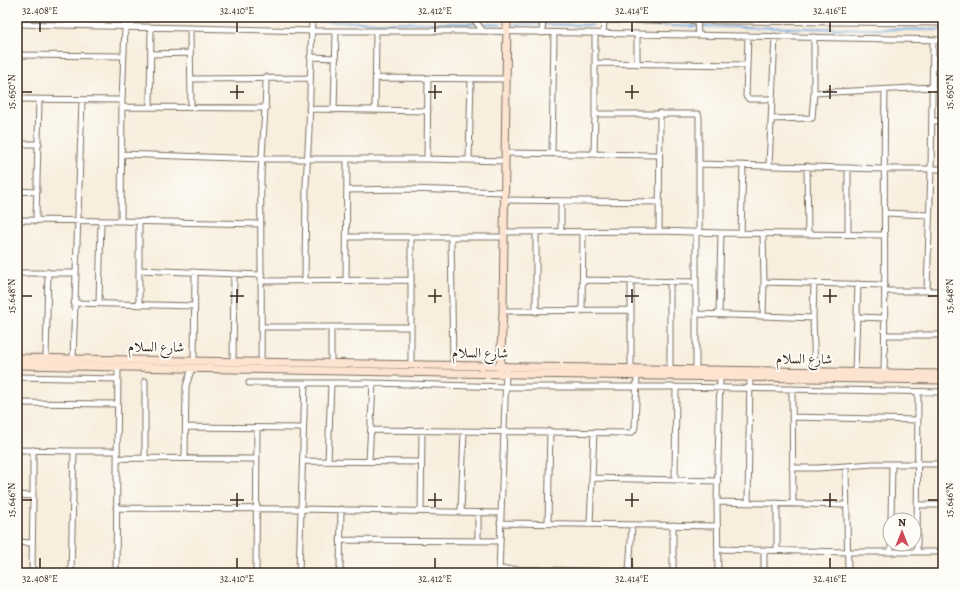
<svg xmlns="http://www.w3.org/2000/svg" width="960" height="590" viewBox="0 0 960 590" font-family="Alegreya,Amiri,serif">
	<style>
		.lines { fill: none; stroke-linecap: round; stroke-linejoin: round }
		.stream { stroke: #6ba7dc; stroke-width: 2 }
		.street-casing { stroke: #7d6f61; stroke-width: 7 }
		.secondary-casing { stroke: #7d6f61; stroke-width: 9 }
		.street { stroke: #fff; stroke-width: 5 }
		.secondary { stroke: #fde4d1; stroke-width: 7 }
		.ticks { fill: none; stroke: #3b2a1e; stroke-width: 1.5 }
		.labels { text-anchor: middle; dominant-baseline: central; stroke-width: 4; stroke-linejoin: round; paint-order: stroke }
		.street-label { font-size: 14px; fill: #3b2a1e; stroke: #fdfcf7 }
		.neatline { fill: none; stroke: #3b2a1e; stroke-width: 1.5 }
		.ticks-label { font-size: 10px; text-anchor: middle; fill: #3b2a1e }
	</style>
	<rect width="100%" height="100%" fill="#fdfcf7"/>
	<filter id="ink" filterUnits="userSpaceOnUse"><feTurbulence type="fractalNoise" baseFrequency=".025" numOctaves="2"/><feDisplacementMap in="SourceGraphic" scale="8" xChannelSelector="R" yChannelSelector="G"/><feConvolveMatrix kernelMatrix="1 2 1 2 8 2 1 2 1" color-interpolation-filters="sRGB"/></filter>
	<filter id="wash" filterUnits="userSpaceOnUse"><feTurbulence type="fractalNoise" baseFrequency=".012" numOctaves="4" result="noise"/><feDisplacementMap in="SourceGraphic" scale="16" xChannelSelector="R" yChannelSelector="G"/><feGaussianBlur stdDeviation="0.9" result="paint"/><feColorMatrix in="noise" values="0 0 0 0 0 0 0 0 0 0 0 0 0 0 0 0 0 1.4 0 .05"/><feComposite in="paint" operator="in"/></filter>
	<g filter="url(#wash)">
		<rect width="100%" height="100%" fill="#f8eedd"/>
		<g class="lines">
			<path class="stream" d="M17,17l484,7
				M514,24l79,1
				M601,25l342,5"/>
		</g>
	</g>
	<g filter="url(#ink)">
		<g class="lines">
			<g class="street-casing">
				<path id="street" d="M472,17l11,14
					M538,17l66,3
					M640,20l303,3
					M697,20l1,15
					M17,24l294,7h172l460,9
					M190,28l1,79
					M542,33l1,-16
					M603,34l1,-14h36v-2
					M748,36l-2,60 3,3h23
					M814,37v56l119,-6
					M151,54l39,-1
					M17,55l107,1
					M310,57l26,1
					M595,63l152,2
					M637,64v-29
					M376,78l130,1
					M191,79l119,-1
					M17,99l105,1
					M123,107l143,1
					M150,107l1,-79
					M309,109l119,2
					M334,110l2,-79
					M375,110l1,-79
					M595,114h103l1,3v115
					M771,119l41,-1 2,-25
					M932,121h11
					M17,144h22
					M505,153l153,2
					M122,154l140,5h165l78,2
					M552,154l2,-121
					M594,154l1,-40v-80
					M427,159l1,-81
					M469,160l2,-81
					M699,164l184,5h60
					M769,166l6,-130
					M807,166l1,68
					M848,168v66
					M347,190l60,-1 98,3
					M17,191l20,1
					M505,200l154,2
					M885,213l44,2
					M17,220l104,1 140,3
					M36,221l3,-121
					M121,221l1,-121 3,-73
					M561,231v-30
					M659,231l1,-118
					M504,232l155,-1 62,2 164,2
					M741,233l2,-68
					M763,234l1,48
					M347,237h157
					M411,237v128
					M451,237l2,129
					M139,270l123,5
					M17,273h58
					M305,280l1,-96 3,-53 3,-114
					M346,280l1,-121
					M582,280l114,2
					M631,280v89
					M262,281l148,-1
					M814,283l-1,35 2,54
					M885,291h58
					M927,291l4,-123 2,-128
					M74,303l120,3
					M99,303l2,-82
					M139,304v-82
					M503,311l127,-1
					M582,311l1,-79
					M536,312v-80
					M696,314l67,2 1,-34 121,3
					M719,315l2,-82
					M763,316l50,2
					M857,317l28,1
					M262,327h149
					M331,327v37
					M885,335h58
					M46,358l2,-86
					M73,359l9,-259
					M194,361l1,-89
					M233,362l1,-88
					M261,363c1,-62 -1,-124 0,-186 1,-33 5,-66 5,-100
					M670,370v-89
					M696,370v-138
					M855,372l3,-88
					M884,373c2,-94 -1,-189 1,-283
					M17,377l101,2
					M249,383h124l133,4h170l267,5
					M792,389l1,114
					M17,403l101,1
					M792,417l126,3
					M186,427l117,1
					M371,430l260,3 3,-3 1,-3 2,-51
					M17,450l57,1
					M117,458l140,1
					M145,458v-77
					M185,458l1,-72 6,-18
					M303,461l118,1
					M328,461l3,-78
					M369,461l4,-78
					M846,466l2,107
					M792,468h26l55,-4h70
					M592,478l126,3
					M675,479l1,-92
					M17,495l16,1v-46
					M717,502l129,3
					M748,502l2,-125
					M777,503v47
					M917,505h26
					M116,508l184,1 200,4
					M421,511l1,-81
					M461,512l3,-81
					M891,520l1,-56
					M500,523l217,3
					M548,523l2,-92
					M590,524l4,-92
					M340,540l159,1
					M478,541v-28
					M17,542l15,1
					M718,549l130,3h95
					M891,552v-8
					M917,552l1,-160
					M499,569l130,3
					M32,573l1,-77
					M71,573l3,-122h43
					M116,573l2,-206
					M256,573l1,-145
					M299,573l6,-190
					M340,573l1,-64
					M499,573l7,-201
					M629,573l3,-48
					M673,573v-48
					M718,573l-1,-71 3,-125
					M764,573v-23"/>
			</g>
			<g class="secondary-casing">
				<path id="secondary" d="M17,358l926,16
					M17,365l432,8 494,7
					M500,370l3,-59 4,-294"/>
			</g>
			<use href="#street" class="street"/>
			<use href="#secondary" class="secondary"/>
		</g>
	</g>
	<path class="ticks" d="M40,22v10M237,22v10M435,22v10M632,22v10M830,22v10M237,85v14M435,85v14M632,85v14M830,85v14M22,92h10M230,92h14M428,92h14M625,92h14M823,92h14M928,92h10M237,289v14M435,289v14M632,289v14M830,289v14M22,296h10M230,296h14M428,296h14M625,296h14M823,296h14M928,296h10M237,493v14M435,493v14M632,493v14M830,493v14M22,500h10M230,500h14M428,500h14M625,500h14M823,500h14M928,500h10M40,558v10M237,558v10M435,558v10M632,558v10M830,558v10"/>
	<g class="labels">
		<g class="street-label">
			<text transform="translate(156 347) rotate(1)">شارع السلام</text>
			<text transform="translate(480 353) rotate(1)">شارع السلام</text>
			<text transform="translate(804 359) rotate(1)">شارع السلام</text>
		</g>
	</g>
	<rect width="960" height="590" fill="none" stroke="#fdfcf7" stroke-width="44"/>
	<g transform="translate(902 532)"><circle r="19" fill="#fdfcf7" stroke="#afa8a0"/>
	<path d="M0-3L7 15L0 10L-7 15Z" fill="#d1495b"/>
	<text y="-6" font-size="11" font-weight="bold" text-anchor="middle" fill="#3b2a1e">N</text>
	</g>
	<rect x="22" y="22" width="916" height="546" class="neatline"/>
	<g class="ticks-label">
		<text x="40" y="14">32.408°E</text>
		<text x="237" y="14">32.410°E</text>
		<text x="435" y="14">32.412°E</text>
		<text x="632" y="14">32.414°E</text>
		<text x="830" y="14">32.416°E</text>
		<text transform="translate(11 92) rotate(-90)" y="4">15.650°N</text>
		<text transform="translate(949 92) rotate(-90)" y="4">15.650°N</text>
		<text transform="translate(11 296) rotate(-90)" y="4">15.648°N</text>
		<text transform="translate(949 296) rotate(-90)" y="4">15.648°N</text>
		<text transform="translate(11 500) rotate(-90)" y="4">15.646°N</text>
		<text transform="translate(949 500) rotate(-90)" y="4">15.646°N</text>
		<text x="40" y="582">32.408°E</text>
		<text x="237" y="582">32.410°E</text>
		<text x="435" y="582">32.412°E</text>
		<text x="632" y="582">32.414°E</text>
		<text x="830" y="582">32.416°E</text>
	</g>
</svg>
